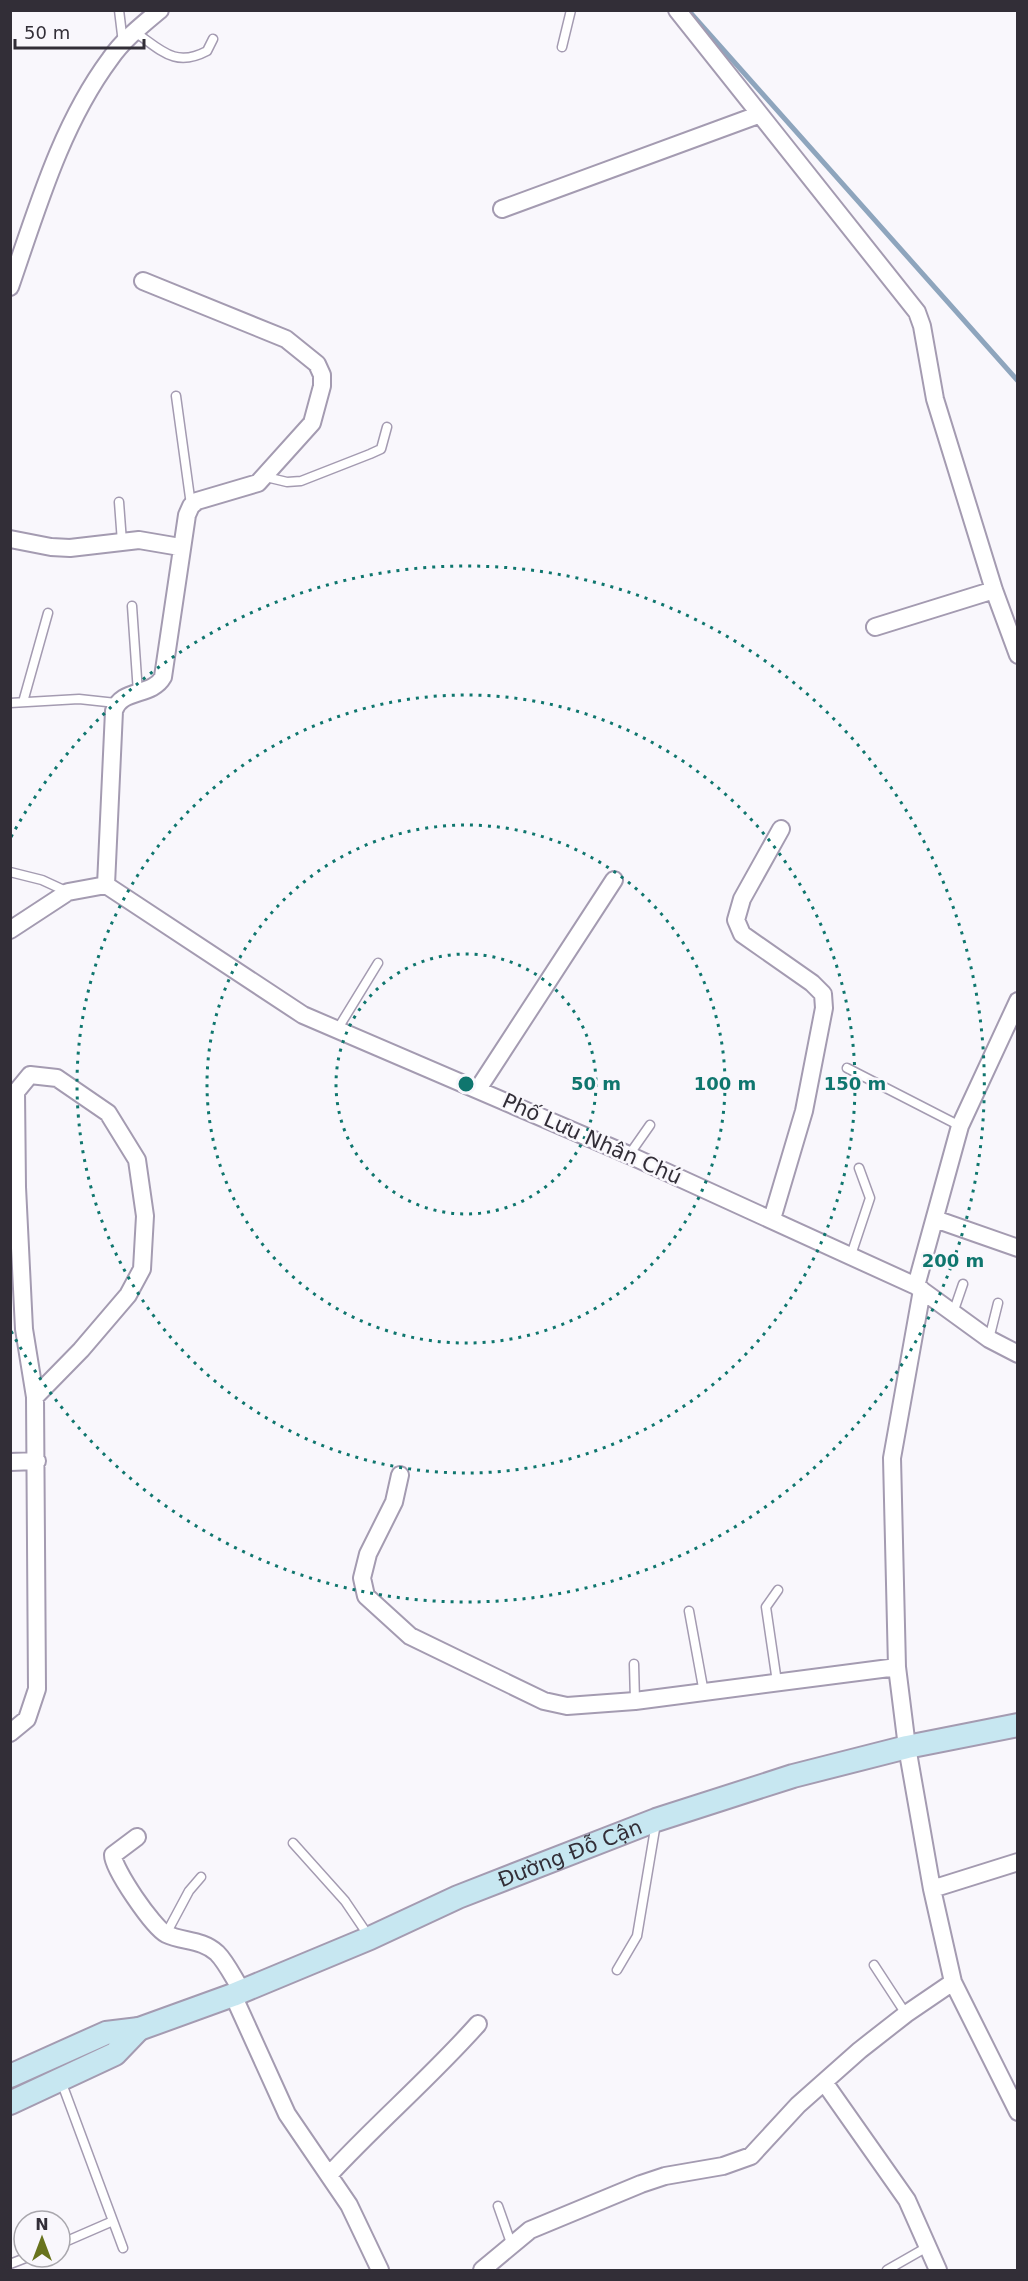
<svg xmlns="http://www.w3.org/2000/svg" width="1028" height="2281" viewBox="0 0 1028 2281" font-family="'DejaVu Sans',sans-serif">
	<style>
		.lines { fill: none; stroke-linecap: round; stroke-linejoin: round }
		.stream { stroke: #8ea5bd; stroke-width: 5 }
		.service-casing { stroke: #a49bb1; stroke-width: 11 }
		.minor-casing { stroke: #a49bb1; stroke-width: 20 }
		.secondary-casing { stroke: #a49bb1; stroke-width: 26 }
		.service { stroke: #fff; stroke-width: 8 }
		.minor { stroke: #fff; stroke-width: 16 }
		.secondary { stroke: #c7e7f1; stroke-width: 22 }
		.ring { fill: none; stroke: #0f766e; stroke-width: 3; stroke-dasharray: 3 6 }
		.labels { text-anchor: middle; dominant-baseline: central; stroke-width: 5; stroke-linejoin: round; paint-order: stroke }
		.street-label { font-size: 21px; fill: #322e37; stroke: #f9f7fc }
		.centre { fill: #0f766e; stroke: #f9f7fc; stroke-width: 3 }
		.ring-label { font-size: 18px; text-anchor: middle; font-weight: bold; fill: #0f766e; stroke: #f9f7fc; stroke-width: 5; stroke-linejoin: round; paint-order: stroke }
	</style>
	<rect width="100%" height="100%" fill="#f9f7fc"/>
	<g class="lines">
		<path class="stream" d="M688,10l330,371"/>
		<g class="service-casing">
			<path id="service" d="M119,10l4,33
				M135,32c26,18 40,36 72,19l6,-12
				M562,47l9,-37
				M176,396l15,109
				M266,477l21,5 14,-1 69,-27 11,-5 6,-22
				M119,502l3,40
				M132,606l6,87
				M23,702l25,-89
				M10,703l69,-4 37,4
				M10,872l32,8 26,12
				M337,1030l41,-67
				M847,1068l113,58
				M629,1155l21,-30
				M851,1255l19,-57 -11,-30
				M953,1313l10,-29
				M989,1339l9,-36
				M689,1611l15,82
				M634,1664l1,37
				M777,1682l-11,-75 12,-17
				M293,1843l52,58 25,37
				M166,1934l23,-43 12,-14
				M874,1965l32,49
				M617,1970l20,-34 19,-113
				M61,2081l62,167
				M498,2206l13,37
				M60,2244l53,-23
				M10,2264l18,-7
				M887,2270l42,-24"/>
		</g>
		<g class="minor-casing">
			<path id="minor" d="M677,10l240,302 5,14 13,73 59,191 24,65
				M502,209l256,-94
				M10,287c27,-78 51,-162 100,-228 13,-19 32,-34 50,-49
				M10,539l41,8 19,1 69,-8 41,7
				M875,627l119,-37
				M106,885l8,-174c7,-23 38,-14 49,-34l24,-162 4,-9 6,-5 61,-18 54,-60 10,-37v-11l-5,-11 -31,-25 -143,-58
				M10,930l58,-38 38,-7 197,130 326,140 287,131 73,53 29,15
				M478,1089l136,-209
				M772,1219l32,-108 20,-103 -1,-14 -11,-11 -70,-49 -6,-14 6,-21 39,-70
				M935,1219l83,29
				M916,1286l44,-160 58,-125
				M922,1290l-30,168 5,209 10,80 25,142 21,93 65,130
				M10,1462l27,-1
				M400,1475l-6,27 -26,52 -6,24 4,18 44,40 134,65 23,5 68,-5 262,-34
				M10,1733l17,-14 10,-30 -2,-292 -11,-68 -7,-142 -1,-95 14,-17 27,3 51,35 29,47 8,56 -3,53 -14,26 -47,55 -46,47
				M137,1837l-24,18c0,14 40,72 53,79 17,8 36,5 51,19 10,10 17,26 25,38
				M932,1889l86,-27
				M233,1995l54,119 62,91 31,65
				M824,2082l83,118 31,70
				M329,2175c48,-52 102,-98 149,-151
				M482,2270l48,-40 111,-46 24,-8 58,-10 28,-10 47,-51 62,-55 46,-36 47,-32"/>
		</g>
		<g class="secondary-casing">
			<g id="secondary">
				<path id="s1" d="M10,2076l96,-43 33,-4 94,-34 137,-57 88,-41 198,-77 137,-44 114,-29 111,-22"/>
				<path d="M10,2103l105,-49 24,-25"/>
			</g>
		</g>
		<use href="#service" class="service"/>
		<use href="#minor" class="minor"/>
		<use href="#secondary" class="secondary"/>
	</g>
	<g class="ring">
		<circle cx="466" cy="1084" r="130"/>
		<circle cx="466" cy="1084" r="259"/>
		<circle cx="466" cy="1084" r="389"/>
		<path d="M11 837A518 518 0 1 1 11 1331"/>
	</g>
	<g class="labels">
		<g class="street-label">
			<text transform="translate(592 1139) rotate(24)">Phố Lưu Nhân Chú</text>
			<text stroke="none"><textPath href="#s1" startOffset="604">Đường Đỗ Cận</textPath></text>
		</g>
	</g>
	<circle cx="466" cy="1084" r="9" class="centre"/>
	<g class="ring-label">
		<text x="596" y="1090">50 m</text>
		<text x="725" y="1090">100 m</text>
		<text x="855" y="1090">150 m</text>
		<text x="953" y="1267">200 m</text>
	</g>
	<rect width="1028" height="2281" fill="none" stroke="#322e37" stroke-width="24"/>
	<g transform="translate(42 2239)"><circle r="28" fill="#f9f7fc" stroke="#a9a7ad" stroke-width="1.5"/>
	<path d="M0-4.5L10 22L0 15L-10 22Z" fill="#68731d"/>
	<text y="-9" font-size="16" font-weight="bold" text-anchor="middle" fill="#322e37">N</text>
	</g>
	<path d="M15 39v9h129v-9" fill="none" stroke="#322e37" stroke-width="3"/>
	<text x="24" y="39" font-size="18" fill="#322e37" stroke="#f9f7fc" stroke-width="4.5" paint-order="stroke">50 m</text>
</svg>
